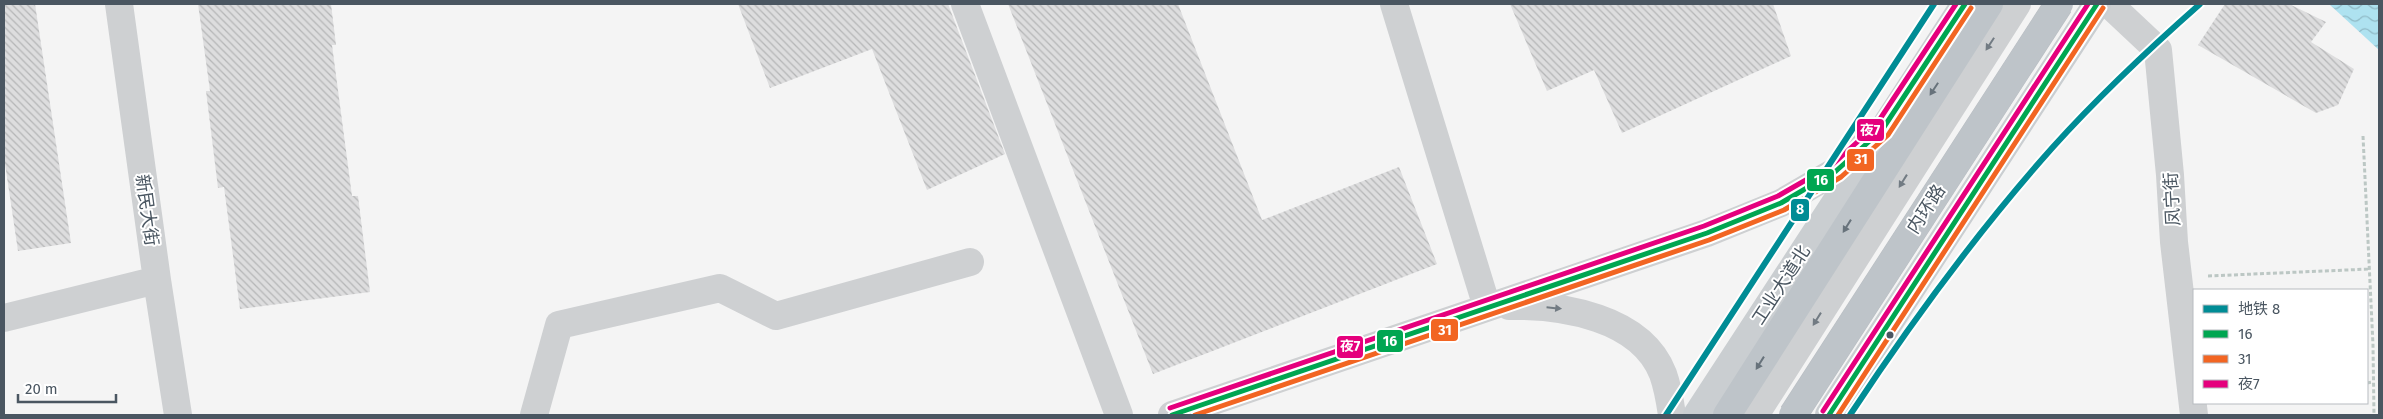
<svg xmlns="http://www.w3.org/2000/svg" width="2383" height="419" viewBox="0 0 2383 419" font-family="'Fira Sans','Noto Sans SC',sans-serif">
	<style>
		.water { fill: url(#water-waves) }
		.building { fill: url(#building-back-hatch) }
		.lines { fill: none; stroke-linecap: round; stroke-linejoin: round }
		.highway-casing { stroke: #b9bec3; stroke-width: 29 }
		.path { stroke: #bcc7c4; stroke-width: 3; stroke-dasharray: 4 2.5; stroke-linecap: butt }
		.minor { stroke: #ced0d2; stroke-width: 28 }
		.major { stroke: #caced1; stroke-width: 28 }
		.highway { stroke: #bec4c9; stroke-width: 28 }
		.highway-bridge-casing { stroke: #b9bec3; stroke-width: 29; stroke-linecap: butt }
		.highway-bridge { stroke: #bec4c9; stroke-width: 28 }
		.bus-1-casing { stroke: #fff; stroke-width: 9 }
		.bus-2-casing { stroke: #fff; stroke-width: 9 }
		.bus-3-casing { stroke: #fff; stroke-width: 9 }
		.bus-1 { stroke: #00a651; stroke-width: 5 }
		.bus-2 { stroke: #f26522; stroke-width: 5 }
		.bus-3 { stroke: #e5007d; stroke-width: 5 }
		.metro-1-casing { stroke: #fff; stroke-width: 10 }
		.metro-1 { stroke: #008c95; stroke-width: 6 }
		.oneway { fill: #727b83 }
		.oneway2 { fill: #67727b }
		.bus-dot { fill: #4a5661; stroke: #fff; stroke-width: 2 }
		.labels { text-anchor: middle; dominant-baseline: central; stroke-width: 4; stroke-linejoin: round; paint-order: stroke }
		.street-label { font-size: 18px; fill: #4a5661; stroke: #fff }
		.line-badge { stroke: #fff; stroke-width: 2 }
		.badge-label { font-size: 14px; text-anchor: middle; font-weight: bold; fill: #fff }
	</style>
	<defs>
		<pattern id="water-waves" width="16" height="10" patternUnits="userSpaceOnUse" patternTransform="scale(1.25)"><rect width="16" height="10" fill="#aee2f0"/><path d="M0 5q4-4 8 0t8 0" fill="none" stroke="#90bac6"/></pattern>
		<pattern id="building-back-hatch" width="6" height="6" patternUnits="userSpaceOnUse" patternTransform="scale(1.25)"><rect width="6" height="6" fill="#ddddde"/><path d="M-1 5l2 2M0 0l6 6M5-1l2 2" fill="none" stroke="#b5b6b7"/></pattern>
	</defs>
	<rect width="100%" height="100%" fill="#f4f4f4"/>
	<path class="water" d="M2329,4h50v46z"/>
	<path class="building" d="M4,4h31l36,239 -53,8 -14,-94z
		M198,4h133l5,41h-4l20,151h6l12,96 -130,17 -16,-122 -6,1 -12,-97h4z
		M738,4h210l57,150 -78,36 -55,-141 -102,39z
		M1008,4h170l84,216 137,-53 38,97 -284,110z
		M1510,4h263l18,52 -169,77 -28,-63 -47,21z
		M2225,4h64l37,18 -15,20 43,27 -16,36 -22,8 -118,-68z"/>
	<g class="lines">
		<g class="highway-casing">
			<path id="highway" d="M1727,415l262,-411"/>
		</g>
		<path class="path" d="M2363,136l10,209 1,70
			M2208,276l162,-7
			M2367,383l6,-1"/>
		<path class="minor" d="M119,4l38,276 21,135
			M965,4l154,411
			M1394,4l93,303
			M2109,4l49,46 12,125 4,67 20,173
			M1509,306c53,-1 132,11 154,68 5,14 7,27 9,41
			M4,318l153,-38
			M534,415l25,-90 161,-37 56,28 194,-54
			M1172,415l535,-182 74,-30 55,-32 37,-33
			M1755,415l262,-411"/>
		<path class="major" d="M1697,415l268,-411
			M1829,415l268,-411"/>
		<use href="#highway" class="highway"/>
		<g class="highway-bridge-casing">
			<path id="highway-bridge" d="M1793,415l266,-411"/>
		</g>
		<use href="#highway-bridge" class="highway-bridge"/>
		<g class="bus-1-casing">
			<path id="bus-1" d="M1172,415l535,-182 74,-30 55,-32 46,-41 83,-126
				M1829,415l268,-411"/>
		</g>
		<g class="bus-2-casing">
			<path id="bus-2" d="M1195,415l514,-175 75,-30 57,-33 47,-42 83,-127
				M1838,415l265,-407"/>
		</g>
		<g class="bus-3-casing">
			<path id="bus-3" d="M1170,408l534,-182 74,-30 54,-31 44,-40 80,-121
				M1823,411l265,-407"/>
		</g>
		<use href="#bus-1" class="bus-1"/>
		<use href="#bus-2" class="bus-2"/>
		<use href="#bus-3" class="bus-3"/>
		<g class="metro-1-casing">
			<path id="metro-1" d="M1666,415l268,-411
				M1850,415c62,-94 128,-184 203,-268 46,-51 96,-98 147,-143"/>
		</g>
		<use href="#metro-1" class="metro-1"/>
	</g>
	<defs><path id="oneway-solid" d="M-6-.8H1V-3.2L6.5 0L1 3.2V.8H-6Z" transform="scale(1.25)"/></defs>
	<g class="oneway">
		<use href="#oneway-solid" transform="translate(1990 44) rotate(123)"/>
		<use href="#oneway-solid" transform="translate(1903 181) rotate(122)"/>
		<use href="#oneway-solid" transform="translate(1554 308) rotate(6)"/>
		<use href="#oneway-solid" transform="translate(1817 319) rotate(122)"/>
	</g>
	<g class="oneway2">
		<use href="#oneway-solid" transform="translate(1934 89) rotate(123)"/>
		<use href="#oneway-solid" transform="translate(1847 226) rotate(122)"/>
		<use href="#oneway-solid" transform="translate(1760 363) rotate(122)"/>
	</g>
	<circle class="bus-dot" cx="1890" cy="335" r="4.5"/>
	<g class="labels">
		<g class="street-label">
			<text transform="translate(2172 199) rotate(-93)">凤宁街</text>
			<text transform="translate(1926 209) rotate(-57)">内环路</text>
			<text transform="translate(147 210) rotate(82)">新民大街</text>
			<text transform="translate(1781 285) rotate(-57)">工业大道北</text>
		</g>
	</g>
	<g class="line-badge">
		<rect x="1856" y="118" width="29" height="24" rx="5" fill="#e5007d"/>
		<rect x="1846" y="148" width="29" height="24" rx="5" fill="#f26522"/>
		<rect x="1806" y="168" width="29" height="24" rx="5" fill="#00a651"/>
		<rect x="1790" y="198" width="20" height="24" rx="5" fill="#008c95"/>
		<rect x="1430" y="318" width="29" height="24" rx="5" fill="#f26522"/>
		<rect x="1376" y="329" width="28" height="24" rx="5" fill="#00a651"/>
		<rect x="1336" y="335" width="28" height="24" rx="5" fill="#e5007d"/>
	</g>
	<g class="badge-label">
		<text x="1870" y="135">夜7</text>
		<text x="1861" y="164">31</text>
		<text x="1821" y="185">16</text>
		<text x="1800" y="214">8</text>
		<text x="1445" y="335">31</text>
		<text x="1390" y="346">16</text>
		<text x="1350" y="351">夜7</text>
	</g>
	<rect width="2383" height="419" fill="none" stroke="#4a5661" stroke-width="10"/>
	<rect x="2193" y="289" width="175" height="115" fill="#ffffff" stroke="#b7bbc0"/>
	<rect x="2203" y="305" width="25" height="8" fill="#008c95" stroke="#b7bbc0"/>
	<text x="2238" y="314" font-size="15" fill="#4a5661">地铁 8</text>
	<rect x="2203" y="330" width="25" height="8" fill="#00a651" stroke="#b7bbc0"/>
	<text x="2238" y="339" font-size="15" fill="#4a5661">16</text>
	<rect x="2203" y="355" width="25" height="8" fill="#f26522" stroke="#b7bbc0"/>
	<text x="2238" y="364" font-size="15" fill="#4a5661">31</text>
	<rect x="2203" y="380" width="25" height="8" fill="#e5007d" stroke="#b7bbc0"/>
	<text x="2238" y="389" font-size="15" fill="#4a5661">夜7</text>
	<path d="M18 394v8h98v-8" fill="none" stroke="#4a5661" stroke-width="2.5"/>
	<text x="25" y="394" font-size="15" fill="#4a5661" stroke="#ffffff" stroke-width="4" paint-order="stroke">20 m</text>
</svg>
